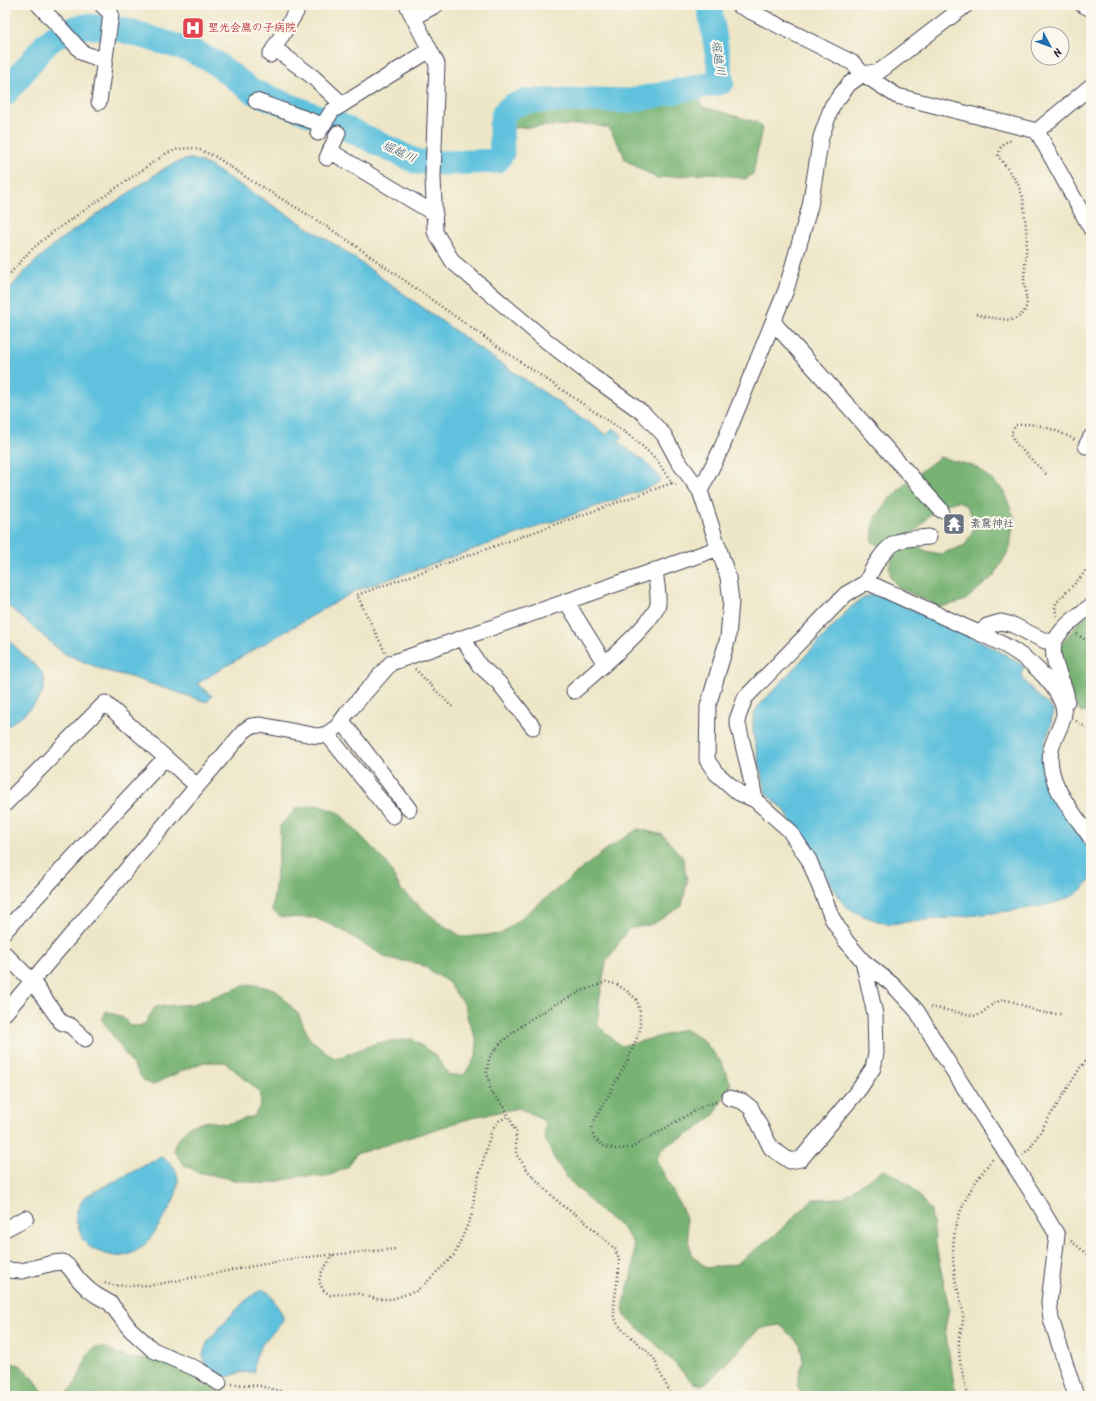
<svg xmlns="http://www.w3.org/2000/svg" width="1096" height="1401" viewBox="0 0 1096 1401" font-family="Kalam,'Klee One',sans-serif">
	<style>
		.forest { fill: #78b373; stroke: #4d6a57 }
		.water { fill: #5ec1dd; stroke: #40728c }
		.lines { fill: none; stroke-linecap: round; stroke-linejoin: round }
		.river { stroke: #5ec1dd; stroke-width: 25 }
		.minor-casing { stroke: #403f50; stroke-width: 17 }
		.path { stroke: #403f50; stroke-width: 2.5; stroke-dasharray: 1 3; stroke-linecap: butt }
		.minor { stroke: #fff; stroke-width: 15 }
		.labels { text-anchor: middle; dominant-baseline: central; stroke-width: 4; stroke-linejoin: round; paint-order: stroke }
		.health-label { font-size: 11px; font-weight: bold; fill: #be3a42; stroke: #fbf7ec; text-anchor: start }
		.worship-label { font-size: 11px; font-weight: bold; fill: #5b616d; stroke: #fbf7ec; text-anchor: start }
		.water-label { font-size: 12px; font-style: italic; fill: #375a74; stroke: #fbf7ec }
	</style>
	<rect width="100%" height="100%" fill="#fbf7ec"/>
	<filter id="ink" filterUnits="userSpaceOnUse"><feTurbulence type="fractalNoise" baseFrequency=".025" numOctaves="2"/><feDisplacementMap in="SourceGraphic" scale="8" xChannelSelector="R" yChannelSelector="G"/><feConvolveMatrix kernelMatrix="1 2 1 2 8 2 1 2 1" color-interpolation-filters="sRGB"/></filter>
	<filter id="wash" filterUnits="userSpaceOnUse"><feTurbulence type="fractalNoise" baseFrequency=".012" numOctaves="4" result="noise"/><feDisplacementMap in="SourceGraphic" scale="16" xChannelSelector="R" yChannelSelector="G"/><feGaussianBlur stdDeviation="0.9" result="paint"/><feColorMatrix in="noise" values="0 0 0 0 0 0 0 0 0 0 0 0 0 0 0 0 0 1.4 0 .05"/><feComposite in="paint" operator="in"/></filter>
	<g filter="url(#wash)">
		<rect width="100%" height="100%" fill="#ede6c7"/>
		<path class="forest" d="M700,93l1,13 55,16 6,5 -9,47 -7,5 -35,-6 -55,5 -31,-18 -3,-9 -13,-23 -19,-4 -79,4 -3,-6 7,-11 14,-5 100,-2z
			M940,457l37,10 26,23 11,27 -4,31 -16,28 -30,25 -23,6 -42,-19 -8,-10 -2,-10 4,-13 8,-7 16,-2 9,5 15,3 24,-9 8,-14 1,-11 -7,-14 -8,-5 -18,4 -10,8 -15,18 -30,15 -8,1 -6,-6 2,-21 18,-24 21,-19z
			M1091,613v99h-11l-7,-13 -14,-37 1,-16 21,-26z
			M317,805l22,8 47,49 16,29 39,33 22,13 38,-3 107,-86 30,-19 25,6 20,23 4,23 -5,25 -29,18 -25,5 -22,33 -7,41 -1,23 23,20 45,-11 18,-6 19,11 18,22 10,22 -17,31 -18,15 -33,17 -7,12 29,56 6,39 15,14 30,-4 38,-28 39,-37 29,-1 22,-16 21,-13 26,17 20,25 7,45 11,52 -4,21 11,67h-154l-5,-12 6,-23 -3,-17 -20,-19 -20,3 -50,52 -8,5 -9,-2 -33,-35 -35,-32 -2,-8 11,-44 -1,-21 -12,-17 -18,-12 -36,-36 -13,-20 -10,-21 2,-15 -27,-14 -41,8 -122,38 -8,13 -22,10 -24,-1 -36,8 -31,-4 -37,-8 -14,-7 -10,-14 1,-8 14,-17 19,-5 18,3 28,-8 7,-12 -2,-13 -34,-29h-21l-20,8 -32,15 -8,-4 -42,-61 4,-9 16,6 9,9 13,-1 11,-18 38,-3 56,-20 26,5 24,26 10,23 26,21 42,-16 35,-4 23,16 14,20h15l12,-19 1,-15 -9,-21 -3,-14 -17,-24 -28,-18 -33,-6 -45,-28 -27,-12 -34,-1 -9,-7 8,-66v-18l17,-18z
			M95,1347l11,1 23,11h23l26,8 15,6 26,20 23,3h-176l11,-16 11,-26z
			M5,1362l15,3 14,14 12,17h-41z"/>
		<path class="water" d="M191,159l8,2 11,5 129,81 151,109 117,79 6,-7 10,8 -5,6 26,19 16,16v4l-10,6 -13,5 -282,99 -134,78 -24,15 15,12 -5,6 -80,-26 -21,-5 -43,-18 -58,-50v-308l19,-23 34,-31 104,-71c10,-6 18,-10 29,-11z
			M872,595h7c49,22 100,42 145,71 -1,3 -3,5 -2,9 3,11 23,26 31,35l-2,16 -7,16 -1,27 3,13 7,14 38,55v29c-6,6 -11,12 -19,16 -16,9 -37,11 -56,14 -42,6 -85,9 -127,14 -16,-4 -30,-9 -44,-18l-51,-79 -10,-18 -18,-15 -13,-60v-18l3,-7 95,-102 14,-10z
			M5,637l36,34c14,25 -19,44 -36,57z
			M161,1157c29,13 15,43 2,62 -10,16 -17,30 -36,36 -8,3 -19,0 -27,-3 -8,-3 -16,-8 -19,-17 -7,-18 -7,-24 5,-39z
			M263,1290c7,2 9,7 12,13 3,5 9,11 8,17 -2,5 -7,9 -10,12 -11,11 -21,24 -18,39l-2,1c-5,0 -10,0 -15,1 -4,1 -7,4 -12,4 -11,1 -23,-11 -23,-21 1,-6 3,-10 5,-15 12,-13 40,-48 55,-51z"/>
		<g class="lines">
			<path class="river" d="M5,94l40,-49 10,-8 19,-9 12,-2 33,3 71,21 24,12 38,29 94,37 71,34 30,1 50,-2 5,-8 -1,-27 3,-13 8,-7 16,-5 66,-1 35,1 93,-19 -13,-77"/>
		</g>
	</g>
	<g filter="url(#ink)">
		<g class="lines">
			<g class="minor-casing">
				<path id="minor" d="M39,5l44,48 22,8
					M407,5l30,59 -4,112 2,56 18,30 91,77 49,38 50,36 21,22 14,26 22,30 28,86 3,24 -3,37 -20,68 -1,54 9,13 23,20 16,7 34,30 20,30 23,58 14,23 17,20 30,24 24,26 23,39 92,143 25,42 -8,67 2,17 25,77
					M738,5l115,58 10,11 34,22 140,35 54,98
					M1083,5l8,4
					M414,17l22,-12
					M274,48l39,29 29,27
					M270,55l26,-43
					M256,101l67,24
					M99,102l12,-88 -9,-9
					M1037,131l54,-45
					M318,133l14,-22 98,-61
					M330,151l105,63
					M327,158l11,-25
					M773,322l168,188
					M1086,446l5,-9
					M700,491l22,-44 64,-157 24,-84 11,-69 11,-31 17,-22 14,-10 17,-3 86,-66
					M867,582c4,-13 18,-35 30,-40 8,-4 23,-4 32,-5
					M566,601l39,63
					M981,633l6,-7 14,-4 12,3 32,16h10
					M463,638l16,27 20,18 34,44
					M574,691c16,-14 81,-69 84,-87 1,-8 -2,-25 -3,-34
					M1067,701c0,-10 -5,-18 -8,-27 -4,-10 -8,-23 -4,-33 5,-12 26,-28 36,-35
					M342,721l67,88
					M327,734l66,82
					M755,800l-3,-17 -15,-63 8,-22 101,-104 21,-12c31,14 61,28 92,42 19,9 39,16 57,28 17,11 47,39 48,61 0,9 -11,26 -13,37 -6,33 23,63 40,88
					M5,804l100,-101 92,83
					M5,931l160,-173
					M5,954l27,27 29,41 10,4 14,13
					M5,1013l239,-282 7,-5 10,-1 56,11 10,-2 10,-7 10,-14 44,-50 328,-115
					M729,1098l13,3 9,7 20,40 19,13 11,-2 59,-71 13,-20 3,-15 -1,-39 -12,-53
					M5,1229l21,-11
					M5,1270l17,1 31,-8 10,-1 6,5 10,13 9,9 8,6 14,8 20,26 23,21 46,20 20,13"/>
			</g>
			<path class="path" d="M5,279l26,-29 19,-16 105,-73 12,-8 12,-4 13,-1 11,3 13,6 34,23 52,31 44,28 151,107 129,87 16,13 14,13 16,24 6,2
				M976,314l10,3 24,3 8,-2 6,-6 3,-7 -3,-24 3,-43 -4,-41 -6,-15 -19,-26c2,-10 5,-14 15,-16
				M1046,474l-30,-30 -5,-11 5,-8c4,0 9,-1 13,-1 14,1 34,9 46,16
				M1057,616l-2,-7 1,-6 24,-25 11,-15
				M1077,634l14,10
				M385,652l-28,-57 315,-112
				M415,669l39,40
				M1076,721l15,10
				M931,1007l45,9c9,-3 14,-12 23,-15 13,-4 29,9 42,11 7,2 14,2 21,2
				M1023,1155l7,-7 50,-80 11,-13
				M1071,1241l20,16
				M333,1255l-11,16 -3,10 4,9 7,5 26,-2 20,6h16l24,-8 11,-9 28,-28 18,-42 1,-18 18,-65 7,-8 9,-5
				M105,1283l6,2 17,1 26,-1 142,-27 100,-9
				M232,1384l28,2 40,10
				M672,1396l-14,-27 -3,-9 -7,-8 -26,-23 -5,-6 -3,-7v-11l5,-36v-10l-4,-10 -34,-31 -18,-12 -18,-17 -16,-17 -13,-18v-22l-12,-26 -13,-14 -4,-20 2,-14 10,-13 12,-11 20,-15 25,-15 26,-13 24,-9 10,2 11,7 10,9 3,13v17l-12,30 -34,61 -3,10 4,8 10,8 11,2 15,-1 74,-43 11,-3
				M968,1396c-4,-18 -10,-35 -9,-54 0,-9 5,-18 4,-27 -1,-16 -8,-30 -9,-45 -5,-46 11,-78 40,-112"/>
			<use href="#minor" class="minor"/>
		</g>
	</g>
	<defs>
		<g id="hospital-square" transform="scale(1.15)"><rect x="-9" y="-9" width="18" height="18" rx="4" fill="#e0444e" stroke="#fbf7ec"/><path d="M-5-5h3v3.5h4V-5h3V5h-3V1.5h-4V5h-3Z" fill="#fff"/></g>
		<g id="temple-square" transform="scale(1.15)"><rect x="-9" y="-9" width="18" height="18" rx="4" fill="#6b7280" stroke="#fbf7ec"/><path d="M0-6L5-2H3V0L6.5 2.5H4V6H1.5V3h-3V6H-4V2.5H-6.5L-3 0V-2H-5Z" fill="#fff"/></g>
	</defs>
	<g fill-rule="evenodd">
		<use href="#hospital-square" x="193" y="28"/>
		<use href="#temple-square" x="954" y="524"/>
	</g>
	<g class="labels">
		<g class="health-label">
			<text x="208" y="28">聖光会鷹の子病院</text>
		</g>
		<g class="worship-label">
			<text x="970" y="524">素鵞神社</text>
		</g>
		<g class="water-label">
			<text transform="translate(718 58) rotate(81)">堀越川</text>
			<text transform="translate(399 152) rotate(24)">堀越川</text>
		</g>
	</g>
	<rect width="1096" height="1401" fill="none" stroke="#fbf7ec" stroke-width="20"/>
	<g transform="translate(1050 46) rotate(131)"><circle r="19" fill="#fbf7ec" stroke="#a4a2a5"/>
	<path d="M0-3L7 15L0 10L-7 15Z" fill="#1f6fb2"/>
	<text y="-6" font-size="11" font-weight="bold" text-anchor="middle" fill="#22223b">N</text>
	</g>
</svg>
